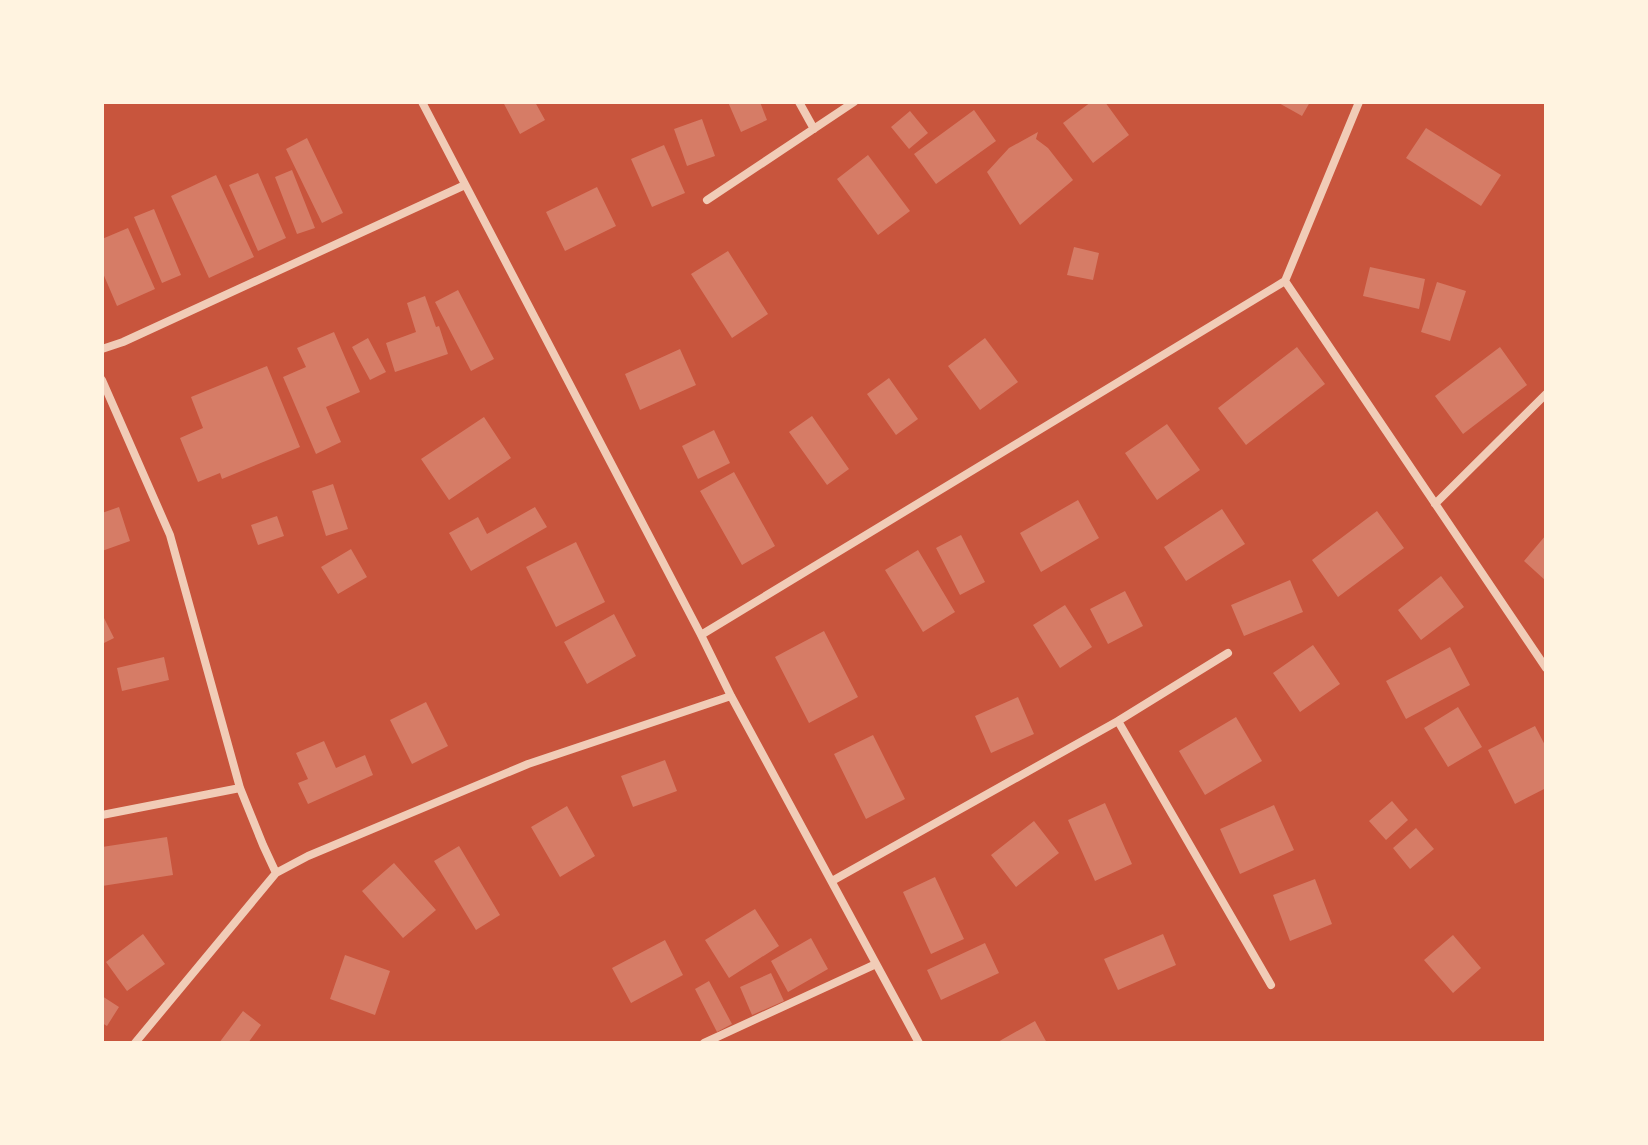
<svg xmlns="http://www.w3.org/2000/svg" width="1648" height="1145" viewBox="0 0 1648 1145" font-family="Commissioner,sans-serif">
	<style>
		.building { fill: #d67c66 }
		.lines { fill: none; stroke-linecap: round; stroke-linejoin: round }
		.minor { stroke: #f1ccb7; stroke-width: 8 }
	</style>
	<rect width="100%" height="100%" fill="#c8553d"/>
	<path class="building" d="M503,102h32l10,18 -25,14z
		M728,102h32l7,18 -26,12z
		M1091,102h14l24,33 -36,28 -30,-40z
		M1277,102h33l-8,14z
		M974,110l22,31 -60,43 -22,-30z
		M910,111l18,22 -19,16 -18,-22z
		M702,119l13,37 -28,10 -13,-37z
		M1426,128l75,47 -20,31 -75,-48z
		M1038,132l-2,7 12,9 25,32 -53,45 -33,-53 22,-24z
		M307,138l36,75 -21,10 -36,-74z
		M664,145l21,48 -33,14 -21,-48z
		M868,155l42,56 -32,24 -41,-56z
		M292,170l23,58 -18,6 -22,-57z
		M258,173l28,65 -28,13 -29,-66z
		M216,175l38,82 -45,21 -38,-82z
		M597,187l19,39 -51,25 -19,-39z
		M154,209l27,66 -19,8 -28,-66z
		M128,228l27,61 -38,17 -15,-35v-32z
		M1074,247l25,6 -6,27 -26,-5z
		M728,251l40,63 -36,24 -41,-64z
		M1370,267l55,12 -6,30 -56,-13z
		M1437,282l29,9 -16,50 -29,-9z
		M458,290l36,69 -23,12 -36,-69z
		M425,296l11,31 3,-1 9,28 -53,18 -9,-29 30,-11 -9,-29z
		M334,332l26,60 -34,15 15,35 -25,12 -33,-77 23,-10 -9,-19z
		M368,338l18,34 -16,8 -18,-33z
		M985,338l33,44 -38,28 -32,-44z
		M1297,347l28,37 -79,61 -28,-37z
		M1500,347l27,38 -64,49 -28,-38z
		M680,349l16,36 -56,25 -15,-36z
		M267,366l33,81 -78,32 -2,-6 -22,9 -18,-44 23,-10 -12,-31z
		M889,378l29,41 -22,16 -29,-41z
		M812,416l37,53 -22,16 -38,-53z
		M484,417l27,41 -62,42 -28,-41z
		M1167,424l33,46 -43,30 -32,-47z
		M714,430l16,33 -32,16 -16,-33z
		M734,472l41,74 -33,19 -42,-74z
		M333,484l15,45 -22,7 -14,-45z
		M1078,500l21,38 -58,34 -21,-39z
		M119,507l11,34 -28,10v-38z
		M535,507l12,20 -76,44 -22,-38 29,-16 9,17z
		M1222,509l23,35 -59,37 -22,-34z
		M1377,511l27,37 -66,49 -26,-37z
		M277,516l7,20 -26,9 -7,-20z
		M961,535l24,47 -25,13 -24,-47z
		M1546,535v46l-22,-20z
		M576,542l29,60 -49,25 -30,-60z
		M351,549l16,28 -29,17 -17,-27z
		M918,550l37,62 -32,20 -38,-62z
		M1441,576l23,31 -43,33 -23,-30z
		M1290,580l13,32 -59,24 -13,-31z
		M1125,591l18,35 -35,18 -18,-35z
		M1065,605l27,42 -32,21 -27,-43z
		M614,614l22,42 -49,28 -23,-42z
		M104,618l10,20 -12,6v-25z
		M824,631l34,66 -49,26 -34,-66z
		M1313,645l27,39 -40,28 -27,-39z
		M1450,647l20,38 -64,34 -20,-38z
		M164,657l5,23 -47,11 -5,-23z
		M1018,697l16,37 -43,19 -16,-37z
		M426,702l22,44 -36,18 -22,-44z
		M1458,707l24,40 -34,20 -24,-39z
		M1236,717l26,44 -57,34 -26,-44z
		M1535,726l11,21v41l-31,16 -27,-54z
		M873,735l32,64 -39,20 -32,-65z
		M324,741l12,27 29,-13 8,20 -65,29 -10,-21 10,-4 -12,-26z
		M665,760l12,31 -44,16 -12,-31z
		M1392,801l16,19 -22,20 -17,-19z
		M1105,803l27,61 -37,17 -27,-61z
		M1274,805l20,45 -54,24 -20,-45z
		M567,806l28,50 -35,21 -29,-50z
		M1034,821l25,32 -43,34 -25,-32z
		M1416,828l18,21 -24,20 -17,-21z
		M167,837l6,38 -71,11v-39z
		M459,846l41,69 -24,15 -42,-69z
		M394,863l42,47 -33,28 -41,-47z
		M935,877l29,62 -33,15 -28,-62z
		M1315,879l17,45 -42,17 -17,-46z
		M755,909l24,37 -50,32 -24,-38z
		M143,934l22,30 -38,27 -21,-29z
		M1163,934l13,31 -58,25 -14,-31z
		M1453,935l28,33 -28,25 -29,-33z
		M811,938l17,31 -40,23 -17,-31z
		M665,940l18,35 -52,28 -19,-35z
		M985,943l14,30 -58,27 -14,-30z
		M345,955l45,16 -15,44 -45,-16z
		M771,973l13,28 -32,14 -12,-28z
		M709,981l23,43 -15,8 -22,-43z
		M102,996l17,11 -12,19 -5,-3z
		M243,1011l18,14 -13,18h-29z
		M1035,1021l12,22h-51z"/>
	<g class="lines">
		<path class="minor" d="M422,102l279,533 30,61 188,347
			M799,102l15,27
			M707,200l147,-98
			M1285,281l261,387
			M102,349l21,-7 342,-157
			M102,380l68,155 70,253 23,57 13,28 -141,170
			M1435,504l111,-110
			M701,635l584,-354 74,-179
			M1118,721l110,-68
			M102,815l138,-27
			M276,873l32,-17 220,-92 203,-68
			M832,881l286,-160 153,264
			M704,1043l172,-79"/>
	</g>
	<rect width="1648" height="1145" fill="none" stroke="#fff3e0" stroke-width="208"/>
</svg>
